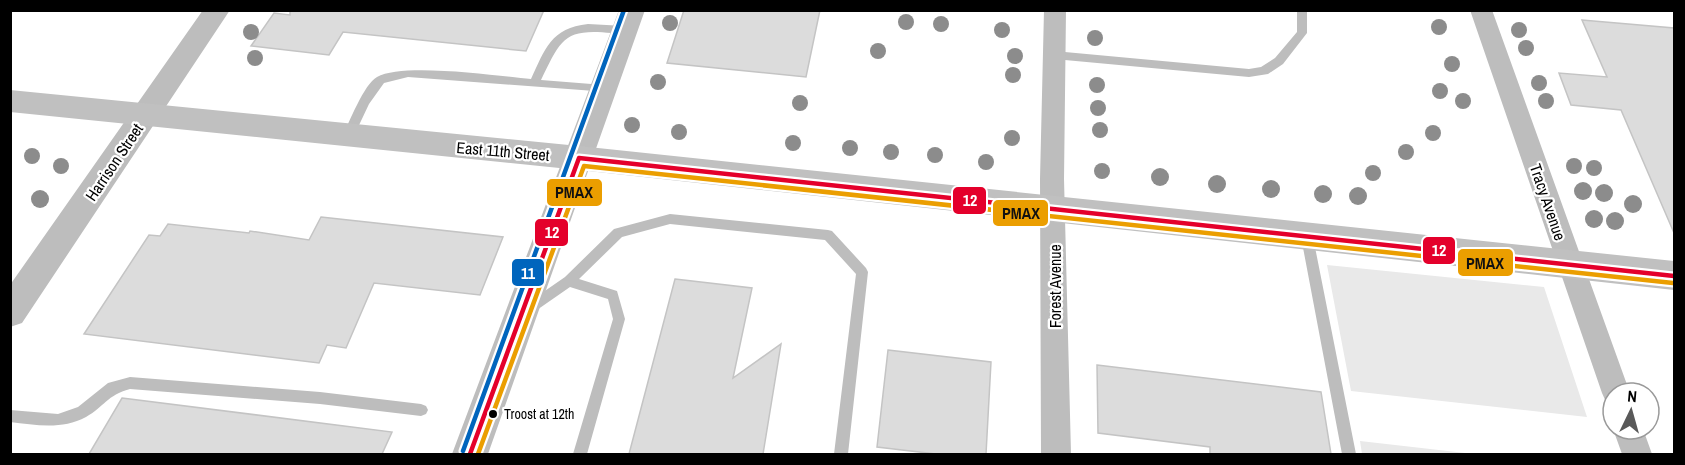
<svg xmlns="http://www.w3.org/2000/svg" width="1685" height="465" viewBox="0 0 1685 465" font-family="'Archivo Narrow',sans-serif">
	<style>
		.green { fill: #e9e9e9 }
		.building { fill: #dcdcdc; stroke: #c4c4c4; stroke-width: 1.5 }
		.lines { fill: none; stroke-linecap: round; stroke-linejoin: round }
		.service { fill: #bdbdbd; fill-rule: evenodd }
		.minor { fill: #bdbdbd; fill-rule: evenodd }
		.tertiary { fill: #bdbdbd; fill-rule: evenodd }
		.secondary { fill: #c0c0c0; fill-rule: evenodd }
		.bus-1-casing { stroke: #fff; stroke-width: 9 }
		.bus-2-casing { stroke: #fff; stroke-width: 9 }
		.bus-3-casing { stroke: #fff; stroke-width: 9 }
		.bus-1 { stroke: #e4002b; stroke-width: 4.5 }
		.bus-2 { stroke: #eb9e00; stroke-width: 4.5 }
		.bus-3 { stroke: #0065bd; stroke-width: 4.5 }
		.tree { fill: #8c8c8c }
		.bus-dot { fill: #000; stroke: #fff; stroke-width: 2 }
		.labels { text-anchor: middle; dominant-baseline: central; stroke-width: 4.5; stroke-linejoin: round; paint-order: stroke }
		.bus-label { font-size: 14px; fill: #000; stroke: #fff; text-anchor: start }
		.street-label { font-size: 16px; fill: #000; stroke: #fff }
		.line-badge { stroke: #fff; stroke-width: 2 }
		.badge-label { font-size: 16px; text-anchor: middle; font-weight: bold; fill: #fff }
		.pale-badge-label { font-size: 16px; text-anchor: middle; font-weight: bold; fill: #111 }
	</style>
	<rect width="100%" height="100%" fill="#fff"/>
	<path class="green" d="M1327,265l217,22 43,130 -236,-26z
		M1360,441l114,13h-112z"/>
	<path class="building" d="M290,10h254l-18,41 -183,-19 -14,23 -78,-9 23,-33 16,2z
		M684,10h136l-14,67 -139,-14z
		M1582,20l92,8v205l-53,-123 -50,-5 -12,-32 48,4z
		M321,217l182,20 -23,58 -106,-12 -28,65 -19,-3 -8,18 -235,-29 65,-99 11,1 8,-12 81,9 1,-2 59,9z
		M675,279l77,9 -19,90 48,-34 -18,110h-134z
		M888,350l103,12 -5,92h-50l-59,-7z
		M1097,365l224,27 10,62h-121v-7l-112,-14z
		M122,398l270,34 -10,22h-293z"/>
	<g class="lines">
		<path class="service" d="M1297,10h10v23l-24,31 -15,10 -19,3 -195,-18 -5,-4 5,-4 195,18 12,-2 14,-9 22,-26z
			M588,24l37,2 5,4c-5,5 -10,3 -18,3 -48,-5 -51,6 -71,47l63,5 5,4 -1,3 -200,-15 -24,6 -15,21 -17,36 -4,1 -6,-4c7,-14 22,-53 35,-60 26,-15 121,-1 154,2 14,-30 20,-51 57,-55z
			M670,214l158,16 4,1 34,37 2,4 -20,182h-14l22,-180 -31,-34 -155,-16 -48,13 -43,42 38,12 8,28 -38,135h-14l40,-135 -5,-20 -38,-12 -36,25 -4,2 -4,-2 -2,-4 2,-4 39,-27 49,-48z
			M1307,232l4,1 2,4 43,217h-14l-41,-217 2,-4z
			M130,377l190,15 101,12 5,2 2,4 -2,4 -5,2 -101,-12 -190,-15c-23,6 -26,18 -44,28 -24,13 -50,8 -76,5v-12l48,4 20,-7 30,-24z"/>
		<path class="minor" d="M1044,10h22l-2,169 7,275h-30l-1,-275z
			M1470,10h22l138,383h-17v12l-7,-3 -4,-9z
			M1613,429h30l9,25h-30z"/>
		<path class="tertiary" d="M203,10h27l-208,313 -12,4v-42z
			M619,10h26l-157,444h-36z"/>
		<path class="secondary" d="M10,90l569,56 1095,115v29l-1095,-120 -569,-58z"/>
		<g class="bus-1-casing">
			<path id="bus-1" d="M470,454l109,-296 1095,118"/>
		</g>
		<g class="bus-2-casing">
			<path id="bus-2" d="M478,454l106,-288 1089,117"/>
		</g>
		<g class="bus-3-casing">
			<path id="bus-3" d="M463,451l161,-441"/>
		</g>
		<use href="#bus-1" class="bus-1"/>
		<use href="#bus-2" class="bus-2"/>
		<use href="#bus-3" class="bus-3"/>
	</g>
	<g class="tree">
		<circle cx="906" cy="22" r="8"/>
		<circle cx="670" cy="23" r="8"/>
		<circle cx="941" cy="24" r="8"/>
		<circle cx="1439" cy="27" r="8"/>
		<circle cx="1002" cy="30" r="8"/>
		<circle cx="1519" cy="30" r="8"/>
		<circle cx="251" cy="32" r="8"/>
		<circle cx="1095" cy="38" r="8"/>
		<circle cx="1526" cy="48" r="8"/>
		<circle cx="878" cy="51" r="8"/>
		<circle cx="1015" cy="56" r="8"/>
		<circle cx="255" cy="58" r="8"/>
		<circle cx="1452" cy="64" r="8"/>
		<circle cx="1013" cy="75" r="8"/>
		<circle cx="658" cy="82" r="8"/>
		<circle cx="1539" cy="83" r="8"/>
		<circle cx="1097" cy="85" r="8"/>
		<circle cx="1440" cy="91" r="8"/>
		<circle cx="1463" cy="101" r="8"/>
		<circle cx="1546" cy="101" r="8"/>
		<circle cx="800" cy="103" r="8"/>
		<circle cx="1098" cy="108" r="8"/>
		<circle cx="632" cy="125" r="8"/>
		<circle cx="1100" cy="130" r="8"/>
		<circle cx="679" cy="132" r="8"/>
		<circle cx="1433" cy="133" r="8"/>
		<circle cx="1012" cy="138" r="8"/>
		<circle cx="793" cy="143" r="8"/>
		<circle cx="850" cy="148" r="8"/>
		<circle cx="891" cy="152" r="8"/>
		<circle cx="1406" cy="152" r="8"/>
		<circle cx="935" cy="155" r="8"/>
		<circle cx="32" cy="156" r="8"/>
		<circle cx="986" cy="162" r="8"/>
		<circle cx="61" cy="166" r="8"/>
		<circle cx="1574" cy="166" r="8"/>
		<circle cx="1594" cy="168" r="8"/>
		<circle cx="1102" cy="171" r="8"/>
		<circle cx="1373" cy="173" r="8"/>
		<circle cx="1160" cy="177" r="9"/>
		<circle cx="1217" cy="184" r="9"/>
		<circle cx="1271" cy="189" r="9"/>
		<circle cx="1583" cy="191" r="9"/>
		<circle cx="1604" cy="193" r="9"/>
		<circle cx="1323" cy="194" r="9"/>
		<circle cx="1358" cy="196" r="9"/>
		<circle cx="40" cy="199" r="9"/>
		<circle cx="1633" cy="204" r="9"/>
		<circle cx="1594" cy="219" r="9"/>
		<circle cx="1615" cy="221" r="9"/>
	</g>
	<circle class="bus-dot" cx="493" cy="414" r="5"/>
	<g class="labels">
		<g class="bus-label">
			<text x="504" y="414">Troost at 12th</text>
		</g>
		<g class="street-label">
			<text transform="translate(503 151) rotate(5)">East 11th Street</text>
			<text transform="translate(114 162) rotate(-56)">Harrison Street</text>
			<text transform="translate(1548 202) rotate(71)">Tracy Avenue</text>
			<text transform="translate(1055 286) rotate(-90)">Forest Avenue</text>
		</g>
	</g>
	<g class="line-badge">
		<rect x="546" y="178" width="57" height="29" rx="6" fill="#eb9e00"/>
		<rect x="952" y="186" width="35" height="29" rx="6" fill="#e4002b"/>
		<rect x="992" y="199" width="57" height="28" rx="6" fill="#eb9e00"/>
		<rect x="534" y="218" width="35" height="29" rx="6" fill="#e4002b"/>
		<rect x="1422" y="236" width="34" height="29" rx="6" fill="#e4002b"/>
		<rect x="1457" y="248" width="57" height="29" rx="6" fill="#eb9e00"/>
		<rect x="511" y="258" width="34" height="29" rx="6" fill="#0065bd"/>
	</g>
	<g class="badge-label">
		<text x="970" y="206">12</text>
		<text x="552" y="238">12</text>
		<text x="1439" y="256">12</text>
		<text x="528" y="279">11</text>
	</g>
	<g class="pale-badge-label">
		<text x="574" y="198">PMAX</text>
		<text x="1021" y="219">PMAX</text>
		<text x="1485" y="269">PMAX</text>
	</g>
	<rect width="1685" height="465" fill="none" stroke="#000000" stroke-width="24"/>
	<g transform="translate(1631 411) rotate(5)"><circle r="28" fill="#ffffff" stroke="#999999" stroke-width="1.5"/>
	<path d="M0-4.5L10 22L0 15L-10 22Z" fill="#595959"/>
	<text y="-9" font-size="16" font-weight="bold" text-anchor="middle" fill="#000000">N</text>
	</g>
</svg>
